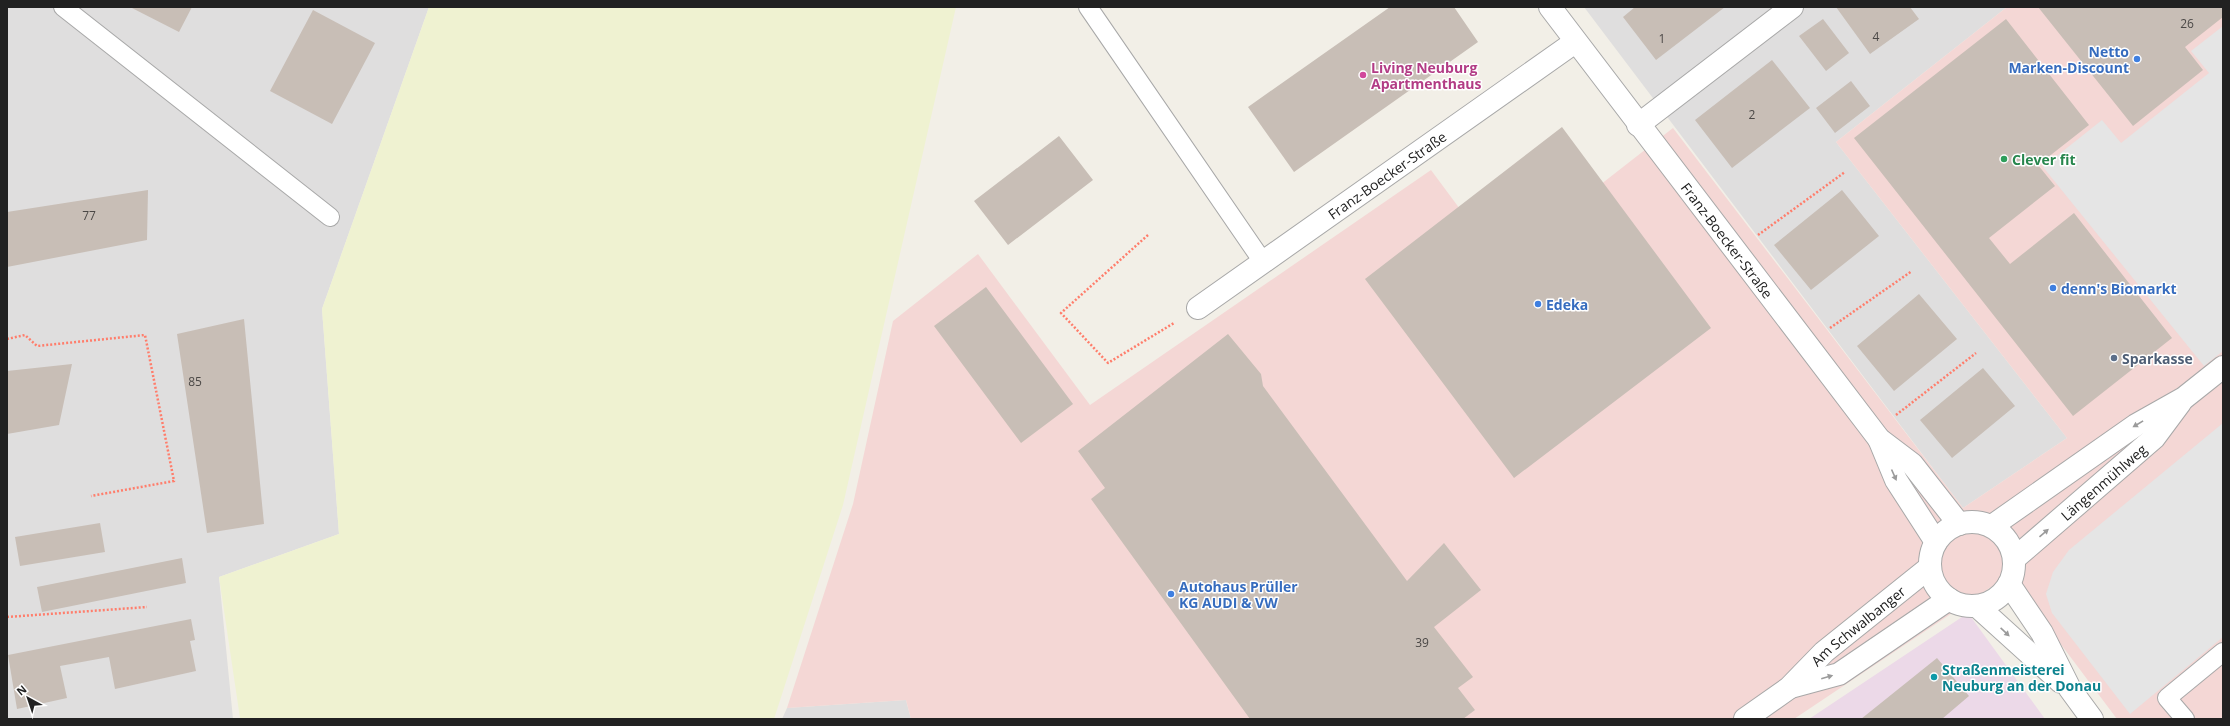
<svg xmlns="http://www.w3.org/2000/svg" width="2230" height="726" viewBox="0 0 2230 726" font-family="'Open Sans',sans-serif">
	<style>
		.residential { fill: #dfdede }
		.commercial { fill: #f4d7d5 }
		.industrial { fill: #ecd9e8 }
		.farmland { fill: #eff2d1 }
		.parking { fill: #e5e5e5 }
		.building { fill: #c8beb6 }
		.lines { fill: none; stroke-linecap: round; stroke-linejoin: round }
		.lane-casing { stroke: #a8a8a8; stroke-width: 20 }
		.street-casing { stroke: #a8a8a8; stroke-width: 24 }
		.path { stroke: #ff7d6b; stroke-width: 2.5; stroke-dasharray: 2 2; stroke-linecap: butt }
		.lane { stroke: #fff; stroke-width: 18 }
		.street { stroke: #fff; stroke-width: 22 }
		.oneway { fill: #9b9b9b }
		.shop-dot { fill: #3f7fe0; stroke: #fff; stroke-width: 1.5 }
		.hotel-dot { fill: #d1479c; stroke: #fff; stroke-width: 1.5 }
		.leisure-dot { fill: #2e9e5b; stroke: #fff; stroke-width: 1.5 }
		.service-dot { fill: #5c6f8a; stroke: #fff; stroke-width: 1.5 }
		.culture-dot { fill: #0f9aa8; stroke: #fff; stroke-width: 1.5 }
		.labels { text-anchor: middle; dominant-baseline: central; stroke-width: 3; stroke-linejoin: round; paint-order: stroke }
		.number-label { font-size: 12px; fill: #4b4846 }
		.shop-label { font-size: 14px; font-weight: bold; fill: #366cbe; stroke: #fff; text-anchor: start }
		.hotel-label { font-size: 14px; font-weight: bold; fill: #b23c85; stroke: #fff; text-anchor: start }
		.leisure-label { font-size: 14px; font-weight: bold; fill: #27864d; stroke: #fff; text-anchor: start }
		.street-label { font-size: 14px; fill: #212121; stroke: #fff }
		.service-label { font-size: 14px; font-weight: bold; fill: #4e5e75; stroke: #fff; text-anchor: start }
		.culture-label { font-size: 14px; font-weight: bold; fill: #0d838f; stroke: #fff; text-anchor: start }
	</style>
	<rect width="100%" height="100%" fill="#f2efe7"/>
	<path class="residential" d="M7,7h422l-107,302 17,225 -120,43 14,142h-226z
		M1584,7h423l-171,135 231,296 -104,70z
		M906,700l5,19h-129l5,-11z"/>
	<path class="commercial" d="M2007,7h216v712h-106l-108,-144 -215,144h-883l-5,-19 -119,8 66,-204 40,-183 85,-67 112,151 341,-235 69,93 173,-135 290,380 104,-70 -231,-296z"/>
	<path class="industrial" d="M1968,613l77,106h-236z"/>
	<path class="farmland" d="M429,7h527l-113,498 -69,214 -534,-1 -21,-141 120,-43 -17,-225z"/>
	<path class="parking" d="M2223,26v325l-19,15 -161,-199 59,-47 19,23 88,-70 -18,-22z
		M2223,423v214l-93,77 -78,-101 -6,-19 7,-22 16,-22z"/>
	<path class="building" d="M130,7h62l-13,25z
		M1390,7h64l24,35 -184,130 -46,-65z
		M1635,7h90l-69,53 -33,-43z
		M1836,7h74l9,12 -49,35z
		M2038,7h185v10l-38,30 18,23 -70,56z
		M313,10l62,33 -43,81 -62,-33z
		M1823,19l26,34 -23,18 -27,-35z
		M2006,19l83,106 -51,40 17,21 -66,52 21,26 64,-51 98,125 -99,78 -219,-278z
		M1772,60l38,48 -78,60 -37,-48z
		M1851,81l19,25 -35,27 -19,-25z
		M1562,127l149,201 -197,150 -149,-199z
		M1059,136l34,44 -85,65 -34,-44z
		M148,190l-1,50 -140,27v-55z
		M1842,190l37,46 -68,54 -37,-45z
		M986,287l87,117 -52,39 -87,-117z
		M1919,294l38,45 -63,52 -37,-45z
		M244,319l20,205 -57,9 -30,-199z
		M1228,334l33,40 2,12 144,195 37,-38 37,47 -47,37 39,50 -15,11 17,22 -12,9h-213l-159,-220 14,-11 -27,-37z
		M72,364l-13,61 -52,9v-63z
		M1983,368l32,38 -63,52 -32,-38z
		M100,523l5,29 -85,14 -5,-29z
		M182,558l4,25 -144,29 -5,-25z
		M191,619l4,21 -5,1 6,30 -81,18 -6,-32 -49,9 7,32 -50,11 -9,-54z
		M1937,658l32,38 -27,23h-81z"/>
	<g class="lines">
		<g class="lane-casing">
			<path id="lane" d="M63,7l267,210
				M1088,7l175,255
				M2185,719l-18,-21 56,-46"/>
		</g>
		<g class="street-casing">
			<g id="street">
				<path id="s1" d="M1550,7l329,432 33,25 47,60"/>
				<path d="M1638,125l154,-118"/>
				<path id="s2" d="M1198,308l377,-266"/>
				<path d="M1879,439l17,41 40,62"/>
				<circle cx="1972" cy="564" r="42"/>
				<path d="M1992,526l144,-101 48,-27 39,-31"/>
				<path id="s3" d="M2014,559l140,-121 26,-35"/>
				<path d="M2009,584l33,49 28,56 22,30"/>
				<path d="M1977,606l84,76"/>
				<path d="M1791,687l48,-13 110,-75"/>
				<path id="s4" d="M1745,719l44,-31 35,-36 106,-85"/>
			</g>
		</g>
		<path class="path" d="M1148,235l-87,78 47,50 66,-40
			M1758,235l87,-63
			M1830,328l82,-57
			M7,339l18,-4 12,11 108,-11 29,146 -83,15
			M1896,415l80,-62
			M7,617l140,-10"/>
		<use href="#lane" class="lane"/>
		<use href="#street" class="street"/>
	</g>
	<defs><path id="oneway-solid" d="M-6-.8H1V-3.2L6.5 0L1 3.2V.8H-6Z"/></defs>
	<g class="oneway">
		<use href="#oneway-solid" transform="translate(2138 424) rotate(149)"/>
		<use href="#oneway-solid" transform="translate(1894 475) rotate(66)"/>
		<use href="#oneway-solid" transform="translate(2044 533) rotate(-41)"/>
		<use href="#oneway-solid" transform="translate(2005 632) rotate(43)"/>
		<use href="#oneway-solid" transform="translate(1827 677) rotate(-16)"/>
	</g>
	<g class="shop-dot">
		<circle cx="2137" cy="59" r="4"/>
		<circle cx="2053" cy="288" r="4"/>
		<circle cx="1538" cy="304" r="4"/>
		<circle cx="1171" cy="594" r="4"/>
	</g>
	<circle class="hotel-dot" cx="1363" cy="75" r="4"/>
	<circle class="leisure-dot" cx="2004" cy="159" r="4"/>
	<circle class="service-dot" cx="2114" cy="358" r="4"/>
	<circle class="culture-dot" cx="1934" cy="677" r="4"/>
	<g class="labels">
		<g class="number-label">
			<text x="2187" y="23">26</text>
			<text x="1876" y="36">4</text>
			<text x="1662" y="38">1</text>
			<text x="1752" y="114">2</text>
			<text x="89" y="215">77</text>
			<text x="195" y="381">85</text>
			<text x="1422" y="642">39</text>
		</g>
		<g class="shop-label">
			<text x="2129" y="51" text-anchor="end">Netto<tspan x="2129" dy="16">Marken-Discount</tspan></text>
			<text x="2061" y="288">denn's Biomarkt</text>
			<text x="1546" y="304">Edeka</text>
			<text x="1179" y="586">Autohaus Prüller<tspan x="1179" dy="16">KG AUDI &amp; VW</tspan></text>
		</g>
		<g class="hotel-label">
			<text x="1371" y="67">Living Neuburg<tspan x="1371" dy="16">Apartmenthaus</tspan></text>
		</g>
		<g class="leisure-label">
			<text x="2012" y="159">Clever fit</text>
		</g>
		<g class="street-label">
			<text stroke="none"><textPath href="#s2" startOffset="231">Franz-Boecker-Straße</textPath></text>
			<text stroke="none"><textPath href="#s1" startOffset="293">Franz-Boecker-Straße</textPath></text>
			<text stroke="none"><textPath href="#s3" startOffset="118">Längenmühlweg</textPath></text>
			<text stroke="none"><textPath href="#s4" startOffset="147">Am Schwalbanger</textPath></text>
		</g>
		<g class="service-label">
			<text x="2122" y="358">Sparkasse</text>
		</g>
		<g class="culture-label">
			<text x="1942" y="669">Straßenmeisterei<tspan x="1942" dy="16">Neuburg an der Donau</tspan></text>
		</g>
	</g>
	<rect width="2230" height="726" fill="none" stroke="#212121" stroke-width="16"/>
	<g transform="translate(28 698) rotate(320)" stroke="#ffffff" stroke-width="3" paint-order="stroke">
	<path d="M0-3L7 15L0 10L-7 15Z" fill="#212121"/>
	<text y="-6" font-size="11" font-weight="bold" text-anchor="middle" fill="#212121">N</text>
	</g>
</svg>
